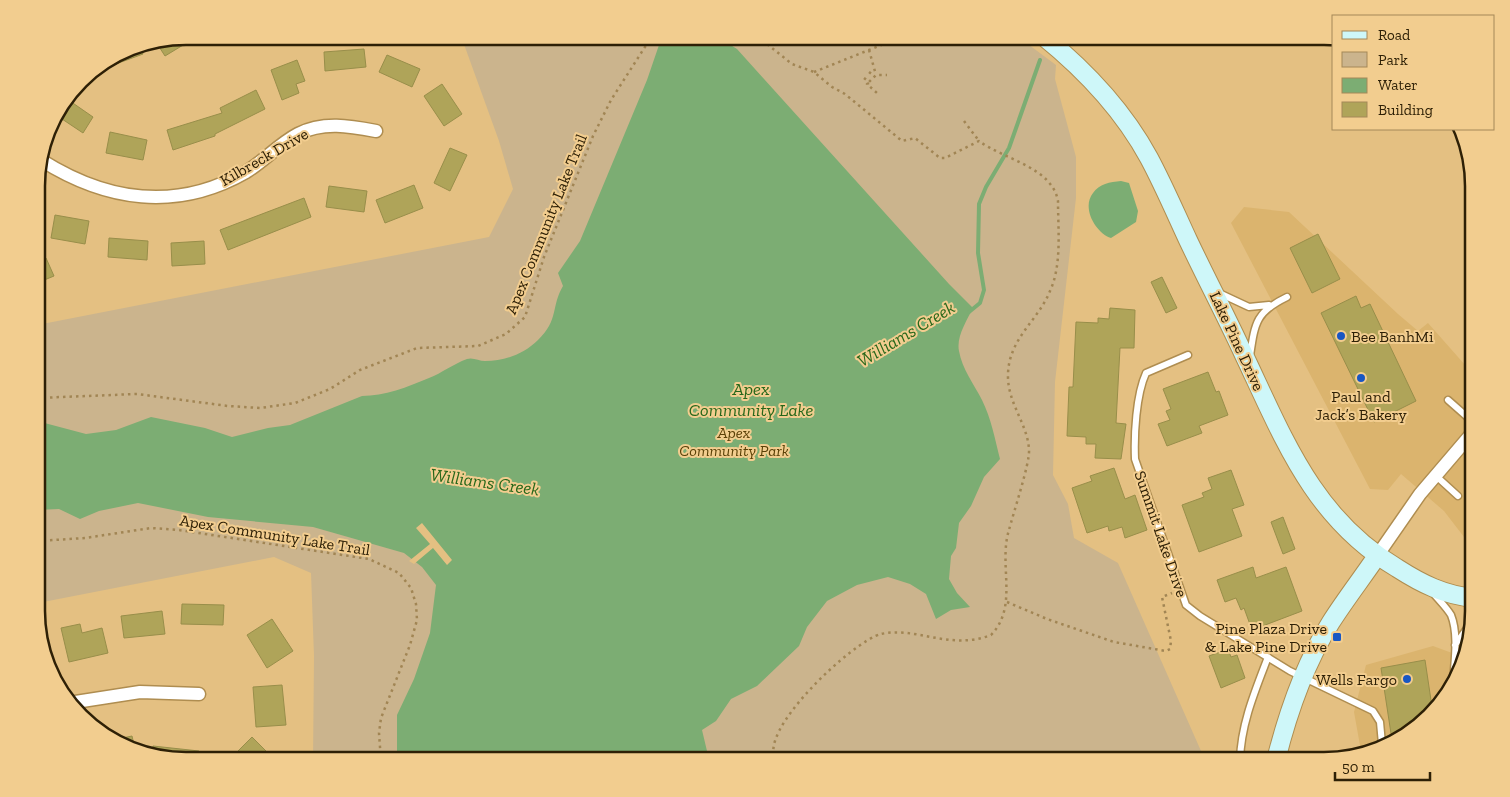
<svg xmlns="http://www.w3.org/2000/svg" width="1510" height="797" viewBox="0 0 1510 797" font-family="'Zilla Slab',serif">
	<style>
		.built { fill: #dbb46e }
		.green { fill: #cbb48d }
		.water { fill: #7cad73 }
		.pier { fill: #e4c082 }
		.lines { fill: none; stroke-linecap: round; stroke-linejoin: round }
		.stream { stroke: #7cad73; stroke-width: 4 }
		.building { fill: #afa459; stroke: #988e4a }
		.lane-casing { stroke: #af8d50; stroke-width: 9 }
		.street-casing { stroke: #af8d50; stroke-width: 15 }
		.secondary-casing { stroke: #af8d50; stroke-width: 20 }
		.path { stroke: #a18554; stroke-width: 2.5; stroke-dasharray: 2.5 4; stroke-linecap: butt }
		.lane { stroke: #fff; stroke-width: 6 }
		.street { stroke: #fff; stroke-width: 12 }
		.secondary { stroke: #cef7f9; stroke-width: 18 }
		.poi-dot { fill: #1857c3; stroke: #f2cd8f; stroke-width: 2 }
		.labels { text-anchor: middle; dominant-baseline: central; stroke-width: 4; stroke-linejoin: round; paint-order: stroke }
		.street-label { font-size: 16px; fill: #2e2006; stroke: #f2cd8f }
		.poi-label { font-size: 16px; fill: #2e2006; stroke: #f2cd8f; text-anchor: end }
		.park-label { font-size: 16px; font-style: italic; fill: #5a4007; stroke: #f2cd8f }
		.water-label { font-size: 18px; font-style: italic; fill: #27671a; stroke: #f2cd8f }
		.rim { fill: none; stroke: #2e2006; stroke-width: 2.5 }
	</style>
	<rect width="100%" height="100%" fill="#e4c082"/>
	<path class="built" d="M1244,207l45,5 109,102 20,17 10,-8 45,51 1,176 -30,-39 -43,-37 -13,16 -18,-1 -139,-266z
		M1433,646l30,11 -5,20 -51,59 -46,15 -7,-39 12,-47z"/>
	<path class="green" d="M461,36h556l39,29 -1,14 21,78v41l-21,184 -2,93 15,29 6,34 44,25 87,197 -892,1 1,-105 -3,-83 -37,-16 -236,46 -1,-278 452,-88 24,-48 -14,-48z"/>
	<path class="water" d="M668,36h48l21,13 212,235 24,24c-6,12 -17,29 -14,43 3,18 15,33 23,49 9,18 13,39 18,59l-16,18 -13,29 -12,17 -3,25 -5,8 -2,23 8,14 13,14 -19,3 -15,9 -10,-25 -16,-10 -22,-7 -31,8 -30,16 -20,26 -8,19 -42,40 -26,13 -15,22 -14,9 5,21 10,10h-320v-46l17,-36 16,-46 6,-48 -14,-18 -18,-14 -91,-26 -105,-10 -70,-14 -39,8 -19,8 -21,-10 -22,1v-89l49,13 30,-4 35,-13 54,11 27,9 36,-9 22,-3 72,-29c22,0 46,-9 67,-18 13,-5 24,-14 38,-19 6,-2 12,2 18,2 20,0 39,-7 53,-21 21,-20 13,-34 25,-54l-5,-13 22,-32 67,-161 12,-35z
		M1121,181l8,2 9,28 -2,11 -25,16c-15,-5 -30,-30 -18,-45 6,-9 17,-11 28,-12z"/>
	<path class="pier" d="M422,523l30,37 -5,5 -14,-17 -19,16 -5,-3 21,-17 -14,-16z"/>
	<g class="lines">
		<path class="stream" d="M969,312l11,-9 4,-13 -6,-37 1,-49 7,-17 23,-39 31,-88"/>
	</g>
	<path class="building" d="M186,36h12l-33,20 -9,-14z
		M140,45l3,9 -38,14 -2,-4 26,-16z
		M364,49l2,18 -41,4 -1,-19z
		M387,55l33,14 -8,18 -33,-15z
		M297,60l8,21 -9,3 3,9 -17,7 -11,-30z
		M442,84l20,30 -18,12 -20,-30z
		M256,90l9,19 -50,25v2l-42,14 -6,-20 55,-17 -2,-5z
		M67,99l26,18 -10,16 -27,-18z
		M110,132l37,8 -4,20 -37,-7z
		M450,148l17,7 -17,36 -16,-8z
		M414,185l9,23 -38,15 -9,-23z
		M329,186l38,5 -3,21 -38,-5z
		M304,198l7,19 -83,33 -8,-20z
		M55,215l34,6 -4,23 -34,-6z
		M1318,234l22,45 -28,14 -22,-45z
		M109,238l39,3 -1,19 -39,-3z
		M204,241l1,23 -33,2 -1,-23z
		M46,258l8,18 -17,7v-22z
		M1162,277l15,31 -11,5 -15,-31z
		M1356,296l5,12 9,-4 46,97 -42,21 -53,-109z
		M1110,308l25,2 -1,38h-14l-4,75 10,1 -5,35 -26,-1 1,-14h-10v-7l-19,-1 2,-49h4l3,-65 22,1v-5l11,1z
		M1208,372l8,20 3,-1 9,24 -29,11 3,7 -35,13 -9,-22 12,-4 -4,-9 5,-2 -8,-20z
		M1114,468l11,31 10,-4 12,35 -22,8 -3,-11 -13,4 -1,-5 -21,7 -15,-45 20,-7 -2,-5z
		M1231,470l13,35 -12,4 10,27 -43,16 -17,-47 22,-8 -2,-4 10,-4 -4,-11z
		M1283,517l12,32 -12,5 -12,-32z
		M1253,567l3,11 30,-11 16,44 -50,19 -8,-22 -3,2 -5,-12 -11,4 -8,-22z
		M182,604l42,1 -1,20 -42,-1z
		M162,611l3,23 -41,4 -3,-22z
		M272,619l21,32 -26,17 -20,-33z
		M80,624l2,9 20,-5 6,25 -39,9 -8,-34z
		M1228,649l3,8 6,-2 8,23 -24,10 -12,-32z
		M1425,660l7,47 -25,29 -15,4 -11,-72z
		M282,685l4,40 -30,2 -3,-40z
		M132,736l3,13 -15,-4 -7,-5z
		M252,737l16,16 -7,8h-33z
		M153,746l46,5 -1,10h-12l-34,-8z"/>
	<g class="lines">
		<g class="lane-casing">
			<path id="lane" d="M1219,293l30,14 20,-2
				M1188,355l-42,18c-10,22 -12,62 -11,86l51,146 14,11 90,55 83,40 7,11 2,22
				M1250,356c5,-34 6,-44 37,-59
				M1448,400l25,22
				M1435,475l23,21
				M1433,593c6,7 14,15 18,22 8,20 3,48 2,69
				M1455,645l16,-22
				M1240,760c1,-36 15,-69 28,-103"/>
		</g>
		<g class="street-casing">
			<path id="street" d="M41,160c65,41 135,52 205,12 18,-11 33,-28 52,-38 25,-13 52,-8 78,-3
				M1377,556l43,-62 53,-62
				M69,703l71,-11 59,2"/>
		</g>
		<g class="secondary-casing">
			<path id="secondary" d="M1043,36c42,34 80,74 106,122 14,26 26,54 39,82 18,38 38,76 56,115 40,84 69,163 153,213 25,16 47,27 77,30
				M1276,760c12,-48 28,-95 55,-138 14,-22 31,-44 46,-66"/>
		</g>
		<path class="path" d="M757,36l35,28 22,8 18,15 13,7 57,47 13,-3 25,20h5l34,-17c24,18 73,26 79,60 0,29 4,64 -8,90 -12,30 -41,47 -42,83 -1,29 20,50 21,76 1,13 -16,64 -20,80 -11,35 10,76 -18,105 -41,16 -75,-9 -110,-1 -27,6 -128,100 -104,127
			M869,50l7,25
			M814,72l85,-34
			M869,72l5,4
			M864,78l5,4 7,-7h11
			M869,83l-2,1 10,9
			M964,121l15,20
			M37,398l100,-4 91,12 32,2 35,-5 35,-14 30,-19 57,-22 61,-2 28,-12 19,-17 19,-60 49,-121 18,-36 41,-64
			M37,541l48,-3 66,-10 28,2 190,29 30,14 12,15 5,16 1,16 -7,25 -29,73 -2,15 2,28
			M1007,602l40,17 67,23 52,9 4,-2 1,-8 -9,-44 10,-4"/>
		<use href="#lane" class="lane"/>
		<use href="#street" class="street"/>
		<use href="#secondary" class="secondary"/>
	</g>
	<g class="poi-dot">
		<circle cx="1341" cy="336" r="5"/>
		<circle cx="1361" cy="378" r="5"/>
		<rect x="1332" y="632" width="10" height="10" rx="2.5"/>
		<circle cx="1407" cy="679" r="5"/>
	</g>
	<g class="labels">
		<g class="street-label">
			<text transform="translate(264 157) rotate(-30)">Kilbreck Drive</text>
			<text transform="translate(546 224) rotate(-68)">Apex Community Lake Trail</text>
			<text transform="translate(1237 341) rotate(65)">Lake Pine Drive</text>
			<text transform="translate(1161 534) rotate(71)">Summit Lake Drive</text>
			<text transform="translate(275 535) rotate(9)">Apex Community Lake Trail</text>
		</g>
		<g class="poi-label">
			<text x="1351" y="336" text-anchor="start">Bee BanhMi</text>
			<text x="1361" y="396" text-anchor="middle">Paul and<tspan x="1361" dy="18">Jack’s Bakery</tspan></text>
			<text x="1327" y="628">Pine Plaza Drive<tspan x="1327" dy="18">&amp; Lake Pine Drive</tspan></text>
			<text x="1397" y="679">Wells Fargo</text>
		</g>
		<g class="park-label">
			<text x="734" y="432">Apex<tspan x="734" dy="18">Community Park</tspan></text>
		</g>
		<g class="water-label">
			<text transform="translate(906 334) rotate(-31)">Williams Creek</text>
			<text x="751" y="389">Apex<tspan x="751" dy="21">Community Lake</tspan></text>
			<text transform="translate(485 482) rotate(8)">Williams Creek</text>
		</g>
	</g>
	<path d="M0 0H1510V797H0ZM186 45H1324A141 141 0 0 1 1465 186V611A141 141 0 0 1 1324 752H186A141 141 0 0 1 45 611V186A141 141 0 0 1 186 45Z" fill="#f2cd8f" fill-rule="evenodd"/>
	<path class="rim" d="M186 45H1324A141 141 0 0 1 1465 186V611A141 141 0 0 1 1324 752H186A141 141 0 0 1 45 611V186A141 141 0 0 1 186 45Z"/>
	<rect x="1332" y="15" width="162" height="115" fill="#f2cd8f" stroke="#a48858"/>
	<rect x="1342" y="31" width="25" height="8" fill="#cef7f9" stroke="#a48858"/>
	<text x="1378" y="40" font-size="15" fill="#2e2006">Road</text>
	<rect x="1342" y="52" width="25" height="15" fill="#cbb48d" stroke="#a48858"/>
	<text x="1378" y="65" font-size="15" fill="#2e2006">Park</text>
	<rect x="1342" y="78" width="25" height="15" fill="#7cad73" stroke="#a48858"/>
	<text x="1378" y="90" font-size="15" fill="#2e2006">Water</text>
	<rect x="1342" y="102" width="25" height="15" fill="#afa459" stroke="#a48858"/>
	<text x="1378" y="115" font-size="15" fill="#2e2006">Building</text>
	<path d="M1335 772v8h95v-8" fill="none" stroke="#2e2006" stroke-width="2.5"/>
	<text x="1342" y="772" font-size="15" fill="#2e2006" stroke="#f2cd8f" stroke-width="4" paint-order="stroke">50 m</text>
</svg>
